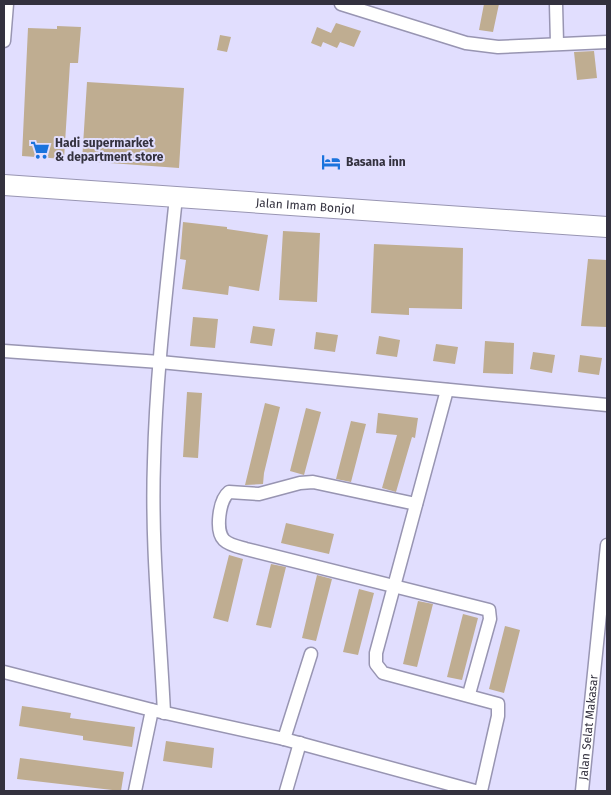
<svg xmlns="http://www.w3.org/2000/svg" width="611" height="795" viewBox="0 0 611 795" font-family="'Fira Sans',sans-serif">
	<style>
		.building { fill: #bfad91 }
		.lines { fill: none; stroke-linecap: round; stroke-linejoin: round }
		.street-casing { stroke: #9895b2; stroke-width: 15 }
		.primary-casing { stroke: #9895b2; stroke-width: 22 }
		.street { stroke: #fff; stroke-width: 12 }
		.primary { stroke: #fff; stroke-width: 20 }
		.labels { text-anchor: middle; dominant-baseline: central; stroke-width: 4; stroke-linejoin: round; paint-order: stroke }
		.poi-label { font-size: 12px; font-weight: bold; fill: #33313e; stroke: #e1defe; text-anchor: start }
		.street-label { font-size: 12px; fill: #33313e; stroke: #e1defe }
	</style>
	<rect width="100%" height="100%" fill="#e1defe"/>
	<path class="building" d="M484,4h15l-6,28 -14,-2z
		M336,23l25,8 -7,16 -14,-5 -3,6 -14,-6 -2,5 -10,-4 6,-16 14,6z
		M57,26l24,1 -3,36h-8l-6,96 -42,-3 6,-128 29,1z
		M220,35l11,2 -4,15 -10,-2z
		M594,51l3,27 -20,2 -3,-28z
		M87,82l97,6 -5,80 -97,-7z
		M183,222l44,5v2l41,6 -9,56 -30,-5 -1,9 -46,-6 4,-29 -6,-1z
		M283,231l37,2 -3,69 -38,-2z
		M374,244l89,4 -1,61 -53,-1v7l-38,-2z
		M588,259l19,1v67l-26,-1z
		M193,317l25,2 -3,29 -25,-2z
		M253,326l22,3 -3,17 -22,-3z
		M316,332l22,3 -3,17 -21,-3z
		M379,336l21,4 -3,17 -21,-3z
		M485,341l29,2 -1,31 -30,-1z
		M436,344l22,3 -3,17 -22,-3z
		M533,352l22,3 -3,18 -22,-4z
		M580,355l22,3 -3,17 -21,-3z
		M187,392l15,1 -4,65 -15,-1z
		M265,403l15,4 -16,66 -1,11 -18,1z
		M306,408l15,4 -17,63 -14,-4z
		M378,413l40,5 -3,20 -3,-1 -16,55 -14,-4 15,-53 -21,-2z
		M351,421l15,3 -15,58 -15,-3z
		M286,523l48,11 -5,20 -48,-11z
		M229,555l14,4 -15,63 -15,-4z
		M271,564l15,3 -15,61 -15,-3z
		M317,575l15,4 -16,62 -14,-3z
		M359,589l15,4 -16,62 -15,-3z
		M418,601l15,3 -16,63 -14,-3z
		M463,614l15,4 -16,62 -15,-3z
		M505,626l15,4 -16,63 -15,-4z
		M22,706l49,7 -1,5 65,9 -3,20 -49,-7v-4l-64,-10z
		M166,741l48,7 -2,20 -49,-7z
		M20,758l104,14 -3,19 -104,-12z"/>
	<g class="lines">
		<g class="street-casing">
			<g id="street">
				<path d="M341,4l125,39 32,4 109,-5"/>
				<path d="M556,4l1,39"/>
				<path d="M4,41l3,-37"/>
				<path d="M4,351l156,11 447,43"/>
				<path d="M447,390l-71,263v11l7,9 115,31v12l-17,75"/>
				<path d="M416,504l-103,-22 -13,1 -41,11 -30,-2c-10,8 -14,39 -5,48 5,5 15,7 22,9l243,61 1,9 -21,75"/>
				<path d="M4,672l148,38 132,29 191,52"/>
				<path d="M164,713c-4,-84 -13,-167 -10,-251 2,-88 13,-177 22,-265"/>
				<path d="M284,739l27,-85"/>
				<path d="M135,791l17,-81"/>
				<path d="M286,791l14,-48"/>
				<path id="s1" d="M582,791l25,-246"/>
			</g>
		</g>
		<g class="primary-casing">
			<g id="primary">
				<path id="s2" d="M4,185l603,42"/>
			</g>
		</g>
		<use href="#street" class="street"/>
		<use href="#primary" class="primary"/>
	</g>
	<defs>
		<g id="supermarket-bare" transform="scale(1.5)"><path d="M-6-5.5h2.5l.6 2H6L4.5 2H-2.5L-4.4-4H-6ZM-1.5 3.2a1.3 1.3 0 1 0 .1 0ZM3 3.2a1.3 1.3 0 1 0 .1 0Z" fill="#1a73dd" stroke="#e1defe" stroke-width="2.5" paint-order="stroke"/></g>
		<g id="hotel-bare" transform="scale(1.5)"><path d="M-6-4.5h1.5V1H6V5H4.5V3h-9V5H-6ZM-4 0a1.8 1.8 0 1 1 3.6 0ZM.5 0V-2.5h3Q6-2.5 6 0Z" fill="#1a73dd" stroke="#e1defe" stroke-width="2.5" paint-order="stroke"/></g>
	</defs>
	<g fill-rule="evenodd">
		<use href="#supermarket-bare" x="40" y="150"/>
		<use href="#hotel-bare" x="331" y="162"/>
	</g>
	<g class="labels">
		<g class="poi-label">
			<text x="55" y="143">Hadi supermarket<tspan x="55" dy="14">&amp; department store</tspan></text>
			<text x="346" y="162">Basana inn</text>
		</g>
		<g class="street-label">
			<text stroke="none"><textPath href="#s2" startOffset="302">Jalan Imam Bonjol</textPath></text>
			<text stroke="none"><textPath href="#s1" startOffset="64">Jalan Selat Makasar</textPath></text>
		</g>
	</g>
	<rect width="611" height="795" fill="none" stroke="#33313e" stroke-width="10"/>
</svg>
